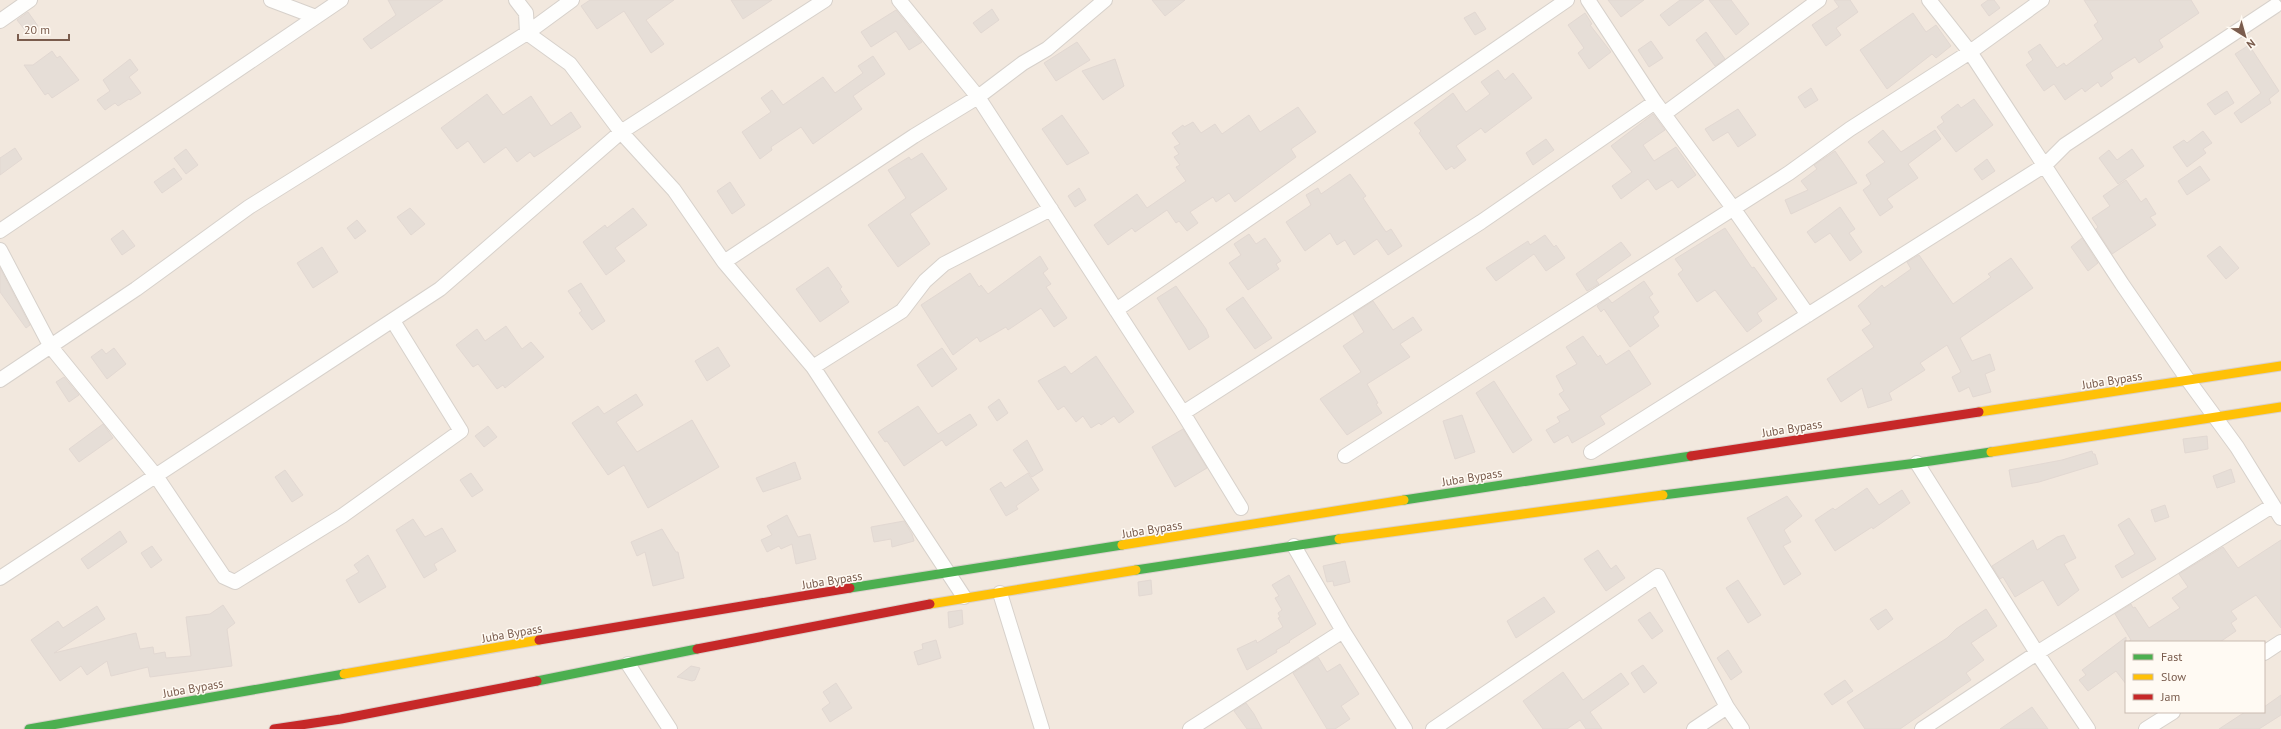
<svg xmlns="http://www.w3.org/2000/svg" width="2281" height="729" viewBox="0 0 2281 729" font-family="'PT Sans',sans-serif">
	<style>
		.residential { fill: #f2e8de; fill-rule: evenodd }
		.building { fill: #e6ded7; stroke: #e2d8d2 }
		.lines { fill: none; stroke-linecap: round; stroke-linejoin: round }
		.street-casing { stroke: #d7d1cb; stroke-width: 16 }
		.fast-casing { stroke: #dad1cc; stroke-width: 11 }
		.slow-casing { stroke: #dad1cc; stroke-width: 11 }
		.jam-casing { stroke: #dad1cc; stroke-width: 11 }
		.street { stroke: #fefefd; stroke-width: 14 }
		.fast { stroke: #4caf50; stroke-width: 9 }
		.slow { stroke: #ffc107; stroke-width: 9 }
		.jam { stroke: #c62828; stroke-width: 9 }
		.labels { text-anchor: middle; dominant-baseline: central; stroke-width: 3; stroke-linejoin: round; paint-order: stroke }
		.street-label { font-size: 12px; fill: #7a5c4d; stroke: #fffaf3 }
	</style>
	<rect width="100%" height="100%" fill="#f9f5f0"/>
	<path class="residential" d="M0,0h2281v729h-2281zM2126,642h138v70h-138z"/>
	<path class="building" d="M388,0h55l-72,49 -8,-10 33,-24z
		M590,0h84l-28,20 18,24 -13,9 -27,-42 -27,18 -16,-23z
		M731,0h41l-29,19z
		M1152,0h33l-20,16z
		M1608,0h36l-23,17z
		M1680,0h24l-35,26 -9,-11z
		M1709,0h22l18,24 -13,11z
		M1834,0h16l8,12 -22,16 5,7 -15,11 -14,-21 27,-18z
		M1988,0h6l6,8 -11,8 -8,-11z
		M2084,0h107l8,13 -40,27 4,7 -24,16 -4,-6 -25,16 3,5 -12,9 -3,-5 -13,10 -3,-4 -17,12 -11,-16 -10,7 -18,-26 7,-5 -5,-8 12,-8 17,24 7,-5 2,3 37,-27 -9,-14 4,-3z
		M992,9l7,11 -18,13 -8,-10z
		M896,10l26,32 -13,8 -13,-19 -25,16 -10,-15z
		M28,12l10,14 -10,8 -11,-14z
		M1475,12l11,17 -11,6 -11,-17z
		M1585,13l7,11 -2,1 21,27 -22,17 -11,-16 6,-5 -16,-23z
		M1913,13l13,19 10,-7 15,21 -15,12 -4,-4 -45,35 -27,-39z
		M1706,32l19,27 -10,7 -19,-26z
		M1651,41l12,17 -14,9 -11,-17z
		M1077,42l13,18 -34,21 -12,-18z
		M2249,45l30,46 -10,8 2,4 -30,20 -7,-10 27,-20 -26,-39z
		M52,51l5,7 3,-2 19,24 -27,18 -4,-5 -3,2 -21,-30h9z
		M873,56l12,18 -32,22 9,13 -49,35 -12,-17 -30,20 1,3 -12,9 -18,-27 29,-20 -10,-14 11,-8 11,15 40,-28 12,16 28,-20 -5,-7z
		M130,59l8,11 -9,7 12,16 -11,7 -1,-1 -11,7 -3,-3 -10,7 -8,-10 13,-9 -7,-11z
		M1115,59l9,27 -21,14 -21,-29z
		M1498,70l7,10 8,-7 19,25 -47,35 -4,-5 -25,18 10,14 -12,9 -2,-3 -6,4 -27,-37 2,-2 -7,-8 39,-30 13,19 24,-18 -9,-12z
		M1811,88l7,12 -13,8 -7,-11z
		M2227,91l7,12 -19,12 -8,-11z
		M487,94l16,21 28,-19 20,30 20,-14 10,15 -47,30 -4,-5 -13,10 -11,-15 -22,16 -16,-22 -11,8 -16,-21z
		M1974,99l19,26 -37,27 -19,-25 7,-5 -3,-5 17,-13 3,4z
		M1298,107l18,25 -25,17 5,8 -61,45 -6,-9 -13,9 -3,-5 -23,15 8,11 -11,8 -8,-10 -3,2 -9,-13 -32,22 -3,-4 -24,17 -14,-20 43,-31 10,14 39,-27 -10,-14 4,-2 -6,-8 5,-3 -5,-7 6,-3 -8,-11 11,-8 1,2 9,-5 8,11 14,-9 7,10 27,-19 11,17z
		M1738,109l18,26 -18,12 -10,-15 -15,9 -8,-12z
		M1653,114l12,16 -22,15 11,16 22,-14 20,28 -18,13 -6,-8 -16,10 -8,-11 -27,20 -9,-13 20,-14 -21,-26z
		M1062,115l27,38 -22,12 -25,-36z
		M1883,130l18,22 34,-22 6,9 -33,25 10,14 -31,21 6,8 -13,9 -17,-26 8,-6 -5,-9 19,-13 -17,-20z
		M2203,131l9,12 -9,6 3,4 -19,14 -14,-20 11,-7 3,3z
		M1546,139l8,11 -21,15 -7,-12z
		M15,148l7,11 -22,16v-17z
		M186,149l12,16 -12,9 -12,-16z
		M2132,149l12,17 -26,18 -19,-26 10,-8 8,10z
		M1835,151l22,32 -66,31 -6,-14 23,-10 -7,-9 16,-12 -3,-4z
		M922,153l25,36 -37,25 20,30 -32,23 -30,-42 38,-27 -18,-28 21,-13 2,3z
		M1987,159l8,12 -13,9 -8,-11z
		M2200,166l10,14 -23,15 -9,-14z
		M174,168l8,11 -20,14 -8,-11z
		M1350,174l16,22 -3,2 23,34 5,-3 11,17 -14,9 -11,-16 -23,16 -9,-15 -8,5 -7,-12 -25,18 -19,-29 25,-17 -5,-10 12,-7 3,6z
		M2126,180l15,22 5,-4 10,16 -6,3 6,8 -44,29 -16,-25 2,-2 -6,-9 18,-12 -7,-10z
		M730,182l15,23 -13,9 -15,-23z
		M1079,188l7,12 -11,7 -7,-11z
		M1840,207l15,22 -6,4 13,19 -12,9 -20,-28 -15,10 -8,-11z
		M410,208l15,16 -14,11 -14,-18z
		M633,208l14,17 -32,23 10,13 -19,14 -23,-33 22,-17 2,3z
		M357,220l9,11 -11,8 -8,-11z
		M1725,228l27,40 2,-1 23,32 -20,14 5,8 -15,11 -32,-42 -18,12 -19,-28 5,-4 -8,-11z
		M123,230l12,16 -13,9 -11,-16z
		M1249,234l7,10 9,-6 16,23 -5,3 3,5 -31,21 -19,-27 12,-8 -7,-11z
		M1545,235l9,12 2,-2 9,13 -19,13 -12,-17 -38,27 -10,-13 42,-27 2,4z
		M2082,238l16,25 -10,8 -17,-24z
		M1621,242l10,13 -35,25 3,4 -12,7 -11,-17z
		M2220,246l19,22 -13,11 -19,-23z
		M322,247l16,25 -25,16 -16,-25z
		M1919,255l34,49 38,-27 -3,-3 23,-16 22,30 -73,50 12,23 18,-7 5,16 -10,4 6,18 -18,5 -4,-10 -10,5 -7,-15 9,-5 -14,-27 -27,18 5,7 -36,23 3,7 -24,8 -6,-20 -21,14 -14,-23 47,-32 -12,-17 9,-6 -13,-18 24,-21 2,3 27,-19 -4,-7z
		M1040,256l8,13 -5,4 8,11 -5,3 21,31 -13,9 -13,-19 -33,22 -2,-3 -26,15 -3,-5 -24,18 -32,-50 49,-32 9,14 2,-2 7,9z
		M828,267l14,20 -2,2 9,13 -29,20 -24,-33z
		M0,268l30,57 -4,3 -26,-36z
		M1644,281l9,13 -4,3 10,15 -6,5 6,9 -29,21 -26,-38 -3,3 -4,-6 11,-8 4,5z
		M581,283l24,38 -13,9 -13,-17 3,-2 -14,-20z
		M1176,286l30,43 3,8 -20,13 -32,-52z
		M1243,297l29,41 -17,11 -29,-40z
		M1373,301l20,29 20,-13 9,13 -22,14 10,13 -43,27 11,19 -2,1 6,9 -35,22 -27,-36 41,-27 -18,-26 21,-14 -11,-18z
		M506,326l16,23 9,-7 13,15 -39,31 -2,-3 -6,4 -19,-25 -5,3 -17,-22 21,-16 8,12z
		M1583,336l15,21 2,-2 6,10 23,-15 22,34 -51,32 5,8 -33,19 -4,-8 -14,8 -8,-13 14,-8 -3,-5 13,-7 -11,-16 5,-3 -8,-15 21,-12 -11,-17z
		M718,347l12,19 -23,15 -12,-20z
		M114,348l12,16 -19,15 -16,-22 11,-8 4,5z
		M942,348l15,21 -25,18 -15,-22z
		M1096,356l38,56 -15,11 -5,-7 -13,9 -2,-2 -8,5 -8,-12 -7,6 -12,-16 -6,4 -20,-29 27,-15 6,8z
		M64,377l15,18 -10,7 -13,-20z
		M1494,381l38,59 -19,13 -37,-60z
		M636,394l7,11 -27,17 21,30 55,-32 27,47 -71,41 -24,-43 -16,10 -36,-52 26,-17 6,8z
		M999,399l9,14 -11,8 -9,-14z
		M918,406l20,28 32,-20 7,11 -31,21 -4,-6 -38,26 -17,-25 -2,1 -7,-10z
		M1462,415l13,37 -20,7 -12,-38z
		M103,424l10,14 -34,24 -10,-13z
		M488,426l9,11 -13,10 -9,-11z
		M1183,429l24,39 -32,19 -23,-40z
		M2207,436l1,13 -23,4 -2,-14z
		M1027,440l16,30 -11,7 -19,-27z
		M2092,451l1,3h2l3,10 -59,18 -27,5 -3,-17 53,-10z
		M795,462l6,17 -38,13 -7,-14z
		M2231,469l4,13 -18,6 -4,-12z
		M285,470l18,25 -11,7 -17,-25z
		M471,473l12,17 -11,7 -12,-17z
		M1028,473l11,17 -23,16 2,3 -12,7 -16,-27 11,-7 4,6z
		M1867,488l12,17 23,-15 8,13 -37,26 -1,-2 -37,24 -20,-31 18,-12 2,2z
		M1787,496l15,20 -18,14 7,12 -8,4 18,28 -17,11 -37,-67z
		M2165,505l4,12 -14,5 -4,-12z
		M787,515l11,22 12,-3 6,25 -20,5 -4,-20 -11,5 -2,-3 -12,6 -6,-12 11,-5 -5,-9z
		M2129,518l27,41 -34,19 -7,-12 20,-12 -17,-29z
		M413,519l12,18 17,-9 14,23 -22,13 3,6 -13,8 -28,-48z
		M904,521l8,13 2,7 -22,6 -1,-8 -17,3 -3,-15z
		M662,529l14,23h2l6,26 -31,8 -8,-34 -8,4 -6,-14z
		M120,531l7,11 -39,27 -7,-10z
		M2064,535l12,23 -12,6 15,26 -21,16 -15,-26 -28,17 -12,-20 -3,2 -8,-13 41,-26 4,10 20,-13z
		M2281,540v88l-25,-33 -25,16 6,8 -6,4 5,8 -16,11h-92l3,-2 -16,-26 16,-10 2,4 2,-1 14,21 31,-20 -8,-10 16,-11 -9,-13 44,-27 15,21z
		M152,546l10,14 -11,8 -10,-15z
		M1598,550l13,19 5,-4 9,13 -19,13 -22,-32z
		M368,555l18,32 -27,16 -13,-23 13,-8 -5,-7z
		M1345,561l5,21 -16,4 -1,-5 -6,1 -4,-16z
		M1289,575l27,49 -27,17 1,1 -14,8 1,2 -30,18 -10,-21 19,-9 1,3 26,-16 -5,-9 2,-1 -2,-4 4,-3 -7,-12 4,-2 -7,-11z
		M1151,580l1,14 -13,2 -1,-14z
		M1738,580l23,35 -13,8 -22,-35z
		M1544,597l11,15 -39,26 -9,-17z
		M223,605l12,18 -8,6 5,37 -82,11 -2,-10 -37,9 -4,-15 -20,14 -6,-9 -21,15 -29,-41 27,-19 5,7 34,-22 8,13 -51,34 82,-20 4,16 13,-2 1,7 11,-2 1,6 25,-2 -5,-39 24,-3z
		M1886,609l7,10 -15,11 -8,-11z
		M1986,609l11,17 -26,17 13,17 -18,13 5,7 -71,49h-35l-18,-27 100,-64 9,-9z
		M962,610l1,14 -14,4 -1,-16z
		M1650,612l13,19 -11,8 -14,-19z
		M2126,637v47l-10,-13 -28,20 -9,-11 7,-5 -4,-5z
		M936,640l5,18 -23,7 -4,-13 9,-3 -1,-5z
		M1728,650l14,22 -11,8 -14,-22z
		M1318,657l9,15 13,-8 19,30 -18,12 9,13 -15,10h-8l-34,-56z
		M1643,665l14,18 -13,10 -13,-20z
		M691,666l9,2 -5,12 -3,1 -15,-4z
		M1563,672l20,28 38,-27 8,11 -39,28 12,17h-16l-6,-9 -13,9h-24l-20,-28z
		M1845,680l8,11 -21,14 -8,-11z
		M836,683l16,25 -22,14 -8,-13 8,-6 -7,-11z
		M2281,695v20l-22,14h-40l26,-17h19v-5z
		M1246,703l8,11 8,15h-15l-13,-18z
		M2032,707l16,22h-48z"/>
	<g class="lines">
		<g class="street-casing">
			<path id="street" d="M271,0l45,17
				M516,0l10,13 1,20 43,31 51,68 53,58 50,72 89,105 151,230
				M899,0l79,97 205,316 58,95
				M1588,0l67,102 78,106 75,107
				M1929,0l41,52 152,232 66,96 49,67 44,71
				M0,21l30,-21
				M1664,114l155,-114
				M0,231l341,-231
				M0,250l51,97 105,129 68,101 11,5 107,-66 119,-85 -68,-110
				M724,262l190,-126 64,-39 45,-34 24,-14 58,-49
				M1116,310l451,-310
				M813,367l89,-56 23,-30 19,-17 107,-55
				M0,380l136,-91 113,-82 278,-174 45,-33
				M1183,413l298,-191 174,-120
				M1591,452l454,-287 20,-20 210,-139
				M1345,456l444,-283 61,-44 120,-77 72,-52
				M1917,463l120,190 51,76
				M1294,546l49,85 62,98
				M0,578l440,-289 181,-157 204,-132
				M1000,593l42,136
				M2264,653l17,-11
				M628,664l42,65
				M1190,729l153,-98
				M1433,729l225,-153 69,131 15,22
				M1694,729l33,-22
				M1922,729l115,-76 235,-147
				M2146,729l27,-17"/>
		</g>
		<g class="fast-casing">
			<path id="fast" d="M1663,495l254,-32 74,-11
				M1404,500l287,-44
				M1136,570l203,-31
				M850,588l272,-43
				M537,681l160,-32
				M29,729l315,-55"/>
		</g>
		<g class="slow-casing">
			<path id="slow" d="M1979,412l302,-46
				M1991,452l290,-45
				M1339,539l324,-44
				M1122,545l282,-45
				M930,604l206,-34
				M344,674l195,-34"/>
		</g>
		<g class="jam-casing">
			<path id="jam" d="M1691,456l288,-44
				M539,640l311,-52
				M697,649l233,-45
				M274,729l67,-10 196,-38"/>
		</g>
		<use href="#street" class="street"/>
		<use href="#fast" class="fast"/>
		<use href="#slow" class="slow"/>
		<use href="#jam" class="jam"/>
	</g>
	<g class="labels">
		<g class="street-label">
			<text transform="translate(2112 380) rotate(-9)">Juba Bypass</text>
			<text transform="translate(1792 428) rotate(-9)">Juba Bypass</text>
			<text transform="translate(1472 477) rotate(-9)">Juba Bypass</text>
			<text transform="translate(1152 529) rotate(-9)">Juba Bypass</text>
			<text transform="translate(832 580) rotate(-9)">Juba Bypass</text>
			<text transform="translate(512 633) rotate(-10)">Juba Bypass</text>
			<text transform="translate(193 688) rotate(-10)">Juba Bypass</text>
		</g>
	</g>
	<rect x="2125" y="641" width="140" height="72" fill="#fffaf3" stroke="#cabbb1"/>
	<rect x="2133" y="654" width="20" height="6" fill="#4caf50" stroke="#cabbb1"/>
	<text x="2161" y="661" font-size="12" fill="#7a5c4d">Fast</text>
	<rect x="2133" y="674" width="20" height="6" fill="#ffc107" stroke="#cabbb1"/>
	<text x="2161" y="681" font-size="12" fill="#7a5c4d">Slow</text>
	<rect x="2133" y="694" width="20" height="6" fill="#c62828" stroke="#cabbb1"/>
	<text x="2161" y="701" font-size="12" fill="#7a5c4d">Jam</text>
	<g transform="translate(2245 36) rotate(143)" stroke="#fffaf3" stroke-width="3" paint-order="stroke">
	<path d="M0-3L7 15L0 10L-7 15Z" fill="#7a5c4d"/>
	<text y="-6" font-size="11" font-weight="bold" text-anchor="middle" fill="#7a5c4d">N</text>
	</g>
	<path d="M18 34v6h51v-6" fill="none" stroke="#7a5c4d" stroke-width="2"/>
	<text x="24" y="34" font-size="12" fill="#7a5c4d" stroke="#fffaf3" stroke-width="3" paint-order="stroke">20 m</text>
</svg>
